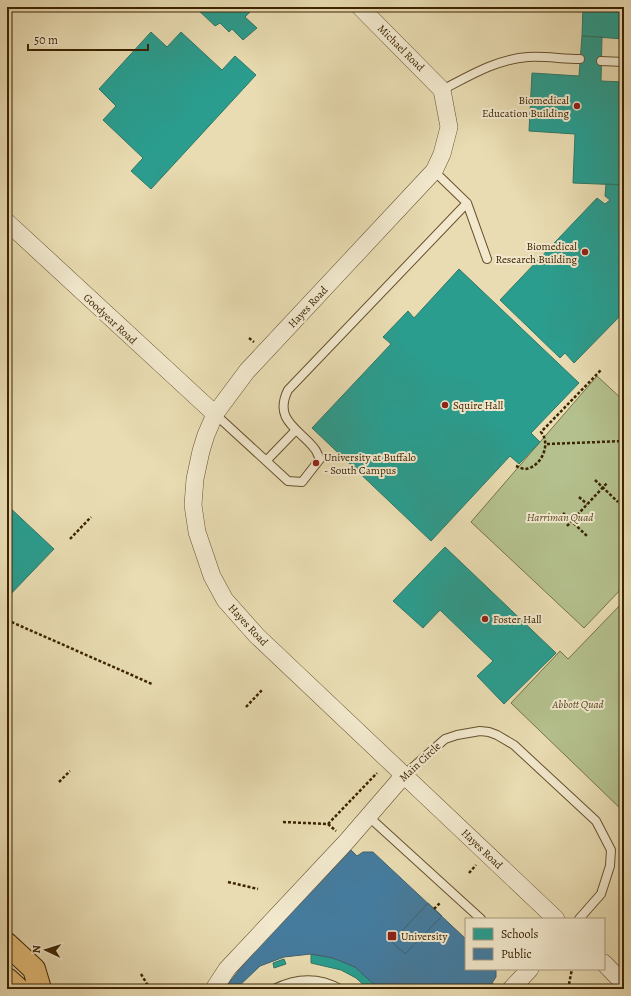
<svg xmlns="http://www.w3.org/2000/svg" width="631" height="996" viewBox="0 0 631 996" font-family="Alegreya,serif">
	<style>
		.green { fill: #b4c18e; stroke: #787248 }
		.schools { fill: #2a9d8f; stroke: #2f7865 }
		.public { fill: #457b9d; stroke: #42616e }
		.lines { fill: none; stroke-linecap: round; stroke-linejoin: round }
		.service-casing { stroke: #67512e; stroke-width: 10 }
		.minor-casing { stroke: #67512e; stroke-width: 18 }
		.primary-casing { stroke: #3c2302; stroke-width: 24 }
		.path { stroke: #3c2302; stroke-width: 2.5; stroke-dasharray: 3 2; stroke-linecap: butt }
		.service { stroke: #f1e8cd; stroke-width: 8 }
		.minor { stroke: #f1e8cd; stroke-width: 17 }
		.primary { stroke: #e4be79; stroke-width: 22 }
		.poi-dot { fill: #8f2418; stroke: #f1e8cd; stroke-width: 1.5 }
		.labels { text-anchor: middle; dominant-baseline: central; stroke-width: 4; stroke-linejoin: round; paint-order: stroke }
		.street-label { font-size: 11px; fill: #3c2302; stroke: #f1e8cd }
		.poi-label { font-size: 11px; fill: #3c2302; stroke: #f1e8cd; text-anchor: start }
		.park-label { font-size: 11px; font-style: italic; fill: #5a4a25; stroke: #f1e8cd }
	</style>
	<rect width="100%" height="100%" fill="#e9dcb2"/>
	<filter id="stains"><feTurbulence type="fractalNoise" baseFrequency=".005" numOctaves="4"/><feColorMatrix values="0 0 0 0 .2 0 0 0 0 .09 0 0 0 0 .02 0 0 0 .5 -.17"/></filter>
	<radialGradient id="worn" r=".72"><stop offset=".6" stop-color="#630" stop-opacity="0"/><stop offset="1" stop-color="#630" stop-opacity=".3"/></radialGradient>
	<path class="green" d="M597,376l27,25v185l-40,42 -113,-106z
		M624,601v211l-113,-109 49,-52 8,8z"/>
	<path class="schools" d="M195,7h60l-10,10 12,11 -14,12 -11,-11 -3,3 -9,-9 -5,3z
		M583,7h41v32l-42,-3z
		M151,32l16,15 14,-15 41,38 13,-14 21,19 -105,114 -20,-18 12,-13 -40,-38 13,-14 -17,-17z
		M582,36l20,1 -1,44 23,1v103l-51,-2 2,-49 -46,-3 3,-58 47,3z
		M606,184l18,1v127l-50,51 -9,-10 -5,5 -60,-58 97,-102 8,6 5,-4 -5,-4z
		M459,269l120,114 -48,50 9,9 -21,22 -9,-8 -79,85 -119,-113 79,-84 -8,-7 25,-26 6,7z
		M7,505l47,44 -47,49z
		M445,547l111,106 -52,51 -27,-28 16,-15 -53,-51 -17,18 -30,-27z
		M311,954l22,4 22,9 24,22h-11l-12,-11 -15,-8 -30,-7z
		M284,959l2,5 -12,4 -1,-5z"/>
	<path class="public" d="M351,850l6,6 6,-4h10l93,87v30h30v8l-4,6 7,6h-120l-24,-22 -22,-9 -22,-4 -27,3 -24,9 -24,23h-12l26,-33z
		M428,903l14,13 -37,38 -13,-12z"/>
	<g class="lines">
		<g class="service-casing">
			<path id="service" d="M601,61l23,1
				M442,90c27,-14 55,-31 86,-33 17,-1 35,2 52,2
				M434,171l33,32 20,56
				M215,414l73,67 14,1 18,-23c-2,-3 -3,-8 -6,-11 -15,-19 -41,-28 -26,-58l179,-187
				M267,460l28,-29
				M404,775l41,-36 12,-4 23,-4 9,1 8,3 17,10 82,76 15,29 -1,16 -9,28 -22,25
				M369,817l112,102
				M274,989c22,-11 45,-12 66,0"/>
		</g>
		<g class="minor-casing">
			<path id="minor" d="M360,7l82,83 7,37 -7,27 -8,17 -187,200 -32,43 -9,21 -5,16 -6,28 -2,26 4,27 15,44 13,24 32,36 299,283
				M7,222l208,192
				M604,963l20,21
				M214,989l13,-20 120,-128 57,-66
				M511,989l19,-20"/>
		</g>
		<g class="primary-casing">
			<path id="primary" d="M7,944l27,25 6,20
				M7,979l11,10"/>
		</g>
		<path class="path" d="M249,338l5,4
			M547,444l77,-3
			M516,466c3,1 6,3 9,3 15,-1 27,-24 16,-37l60,-62
			M595,480l23,22
			M579,497l8,7
			M563,513l24,23
			M567,526l40,-43
			M70,539l21,-22
			M7,620l145,64
			M246,707l17,-18
			M59,782l11,-11
			M283,822l45,2 8,7
			M328,824l49,-51
			M469,873l7,-8
			M228,882l30,7
			M434,909l7,-7
			M141,974l9,15
			M568,989l4,-20"/>
		<use href="#service" class="service"/>
		<use href="#minor" class="minor"/>
		<use href="#primary" class="primary"/>
	</g>
	<g class="poi-dot">
		<circle cx="577" cy="106" r="4"/>
		<circle cx="585" cy="252" r="4"/>
		<circle cx="445" cy="405" r="4"/>
		<circle cx="316" cy="463" r="4"/>
		<circle cx="485" cy="619" r="4"/>
		<rect x="387" y="931" width="10" height="10" rx="2"/>
	</g>
	<g class="labels">
		<g class="street-label">
			<text transform="translate(401 48) rotate(45)">Michael Road</text>
			<text transform="translate(308 307) rotate(-47)">Hayes Road</text>
			<text transform="translate(110 319) rotate(43)">Goodyear Road</text>
			<text transform="translate(248 625) rotate(47)">Hayes Road</text>
			<text transform="translate(420 762) rotate(-43)">Main Circle</text>
			<text transform="translate(482 849) rotate(44)">Hayes Road</text>
		</g>
		<g class="poi-label">
			<text x="569" y="100" text-anchor="end">Biomedical<tspan x="569" dy="13">Education Building</tspan></text>
			<text x="577" y="246" text-anchor="end">Biomedical<tspan x="577" dy="13">Research Building</tspan></text>
			<text x="453" y="405">Squire Hall</text>
			<text x="324" y="457">University at Buffalo<tspan x="324" dy="13">- South Campus</tspan></text>
			<text x="493" y="619">Foster Hall</text>
			<text x="401" y="936">University</text>
		</g>
		<g class="park-label">
			<text x="560" y="517">Harriman Quad</text>
			<text x="578" y="704">Abbott Quad</text>
		</g>
	</g>
	<rect width="631" height="996" fill="none" stroke="#e9dcb2" stroke-width="24"/>
	<rect x="8" y="8" width="615" height="980" fill="none" stroke="#3c2302" stroke-width="2"/>
	<rect x="12" y="12" width="607" height="972" fill="none" stroke="#3c2302"/>
	<rect x="465" y="918" width="140" height="52" fill="#f1e8cd" stroke="#a9997c"/>
	<rect x="473" y="928" width="20" height="12" fill="#2a9d8f" stroke="#a9997c"/>
	<text x="501" y="938" font-size="12" fill="#3c2302">Schools</text>
	<rect x="473" y="948" width="20" height="12" fill="#457b9d" stroke="#a9997c"/>
	<text x="501" y="958" font-size="12" fill="#3c2302">Public</text>
	<g transform="translate(46 950) rotate(274)" stroke="#f1e8cd" stroke-width="3" paint-order="stroke">
	<path d="M0-3L7 15L0 10L-7 15Z" fill="#3c2302"/>
	<text y="-6" font-size="11" font-weight="bold" text-anchor="middle" fill="#3c2302">N</text>
	</g>
	<path d="M28 44v6h120v-6" fill="none" stroke="#3c2302" stroke-width="2"/>
	<text x="34" y="44" font-size="12" fill="#3c2302" stroke="#f1e8cd" stroke-width="3" paint-order="stroke">50 m</text>
	<rect width="100%" height="100%" filter="url(#stains)"/>
	<rect width="100%" height="100%" fill="url(#worn)"/>
</svg>
